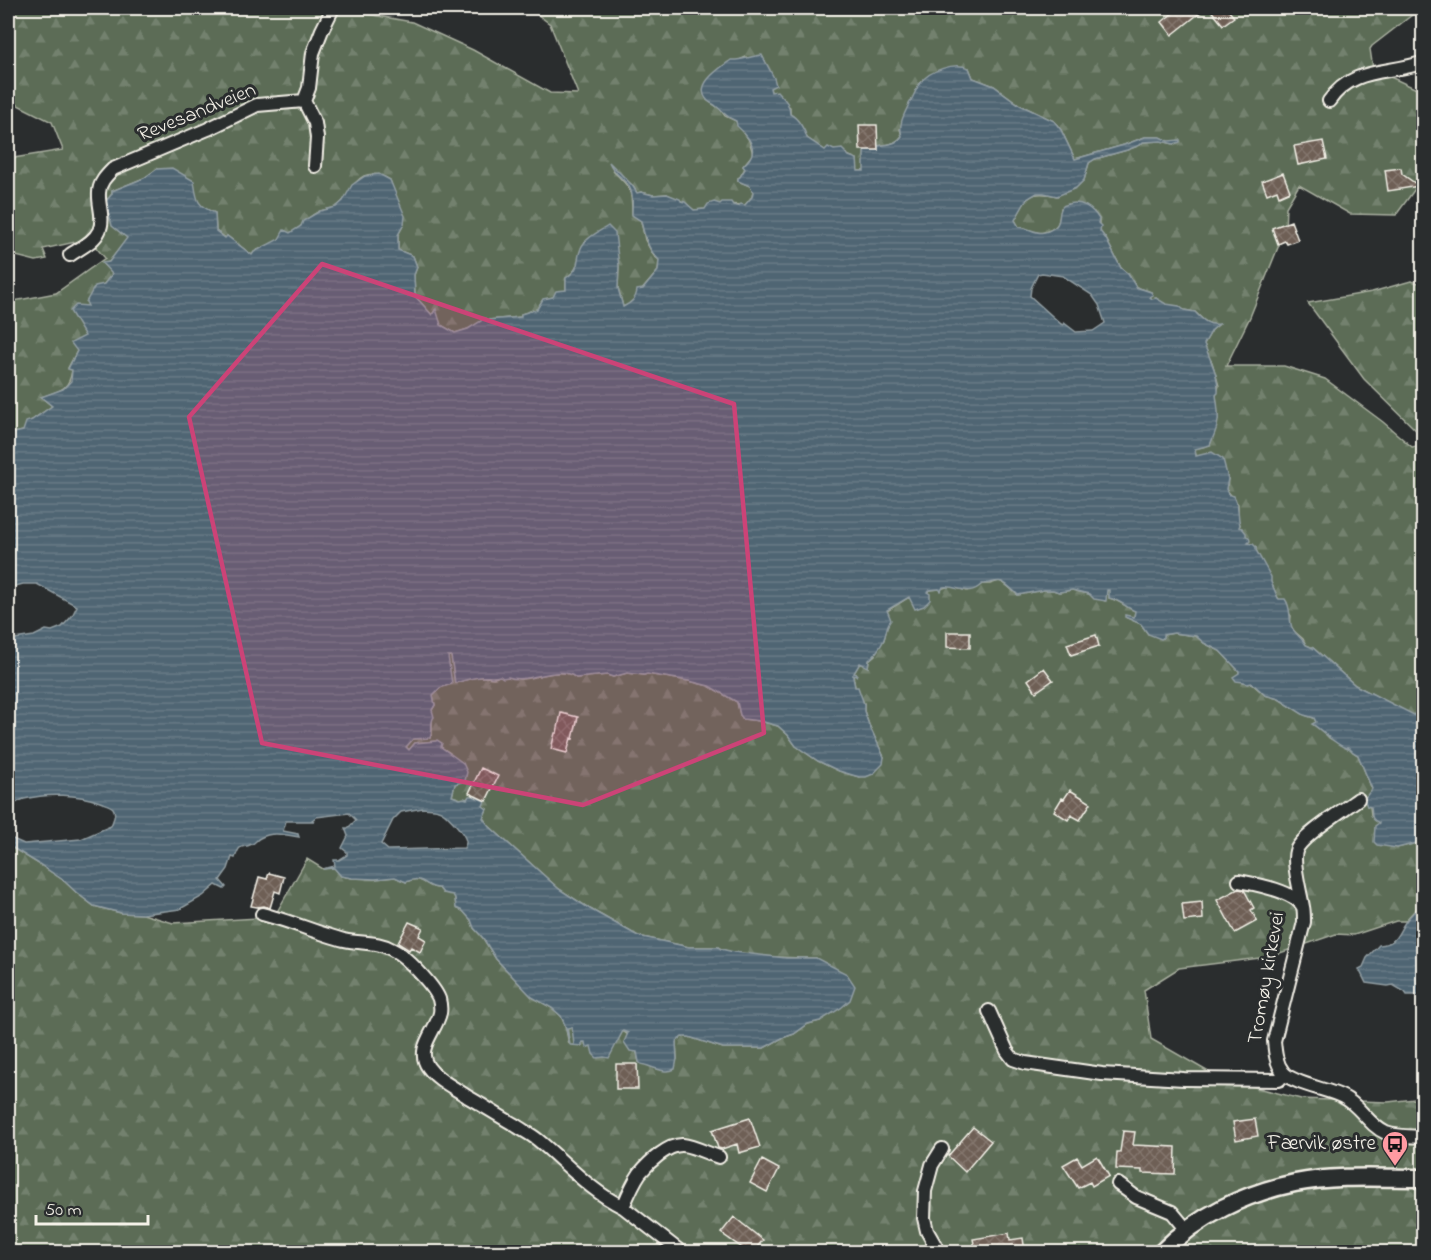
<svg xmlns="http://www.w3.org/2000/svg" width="1431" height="1260" viewBox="0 0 1431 1260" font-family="'Indie Flower',sans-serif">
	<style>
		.forest { fill: url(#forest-firs); stroke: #a8ae9f; stroke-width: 1.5 }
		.water { fill: url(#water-rules); stroke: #919da2; stroke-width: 1.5; fill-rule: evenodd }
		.building { fill: url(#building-cross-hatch); stroke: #f4f1e8; stroke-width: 1.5 }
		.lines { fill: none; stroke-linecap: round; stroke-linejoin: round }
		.minor-casing { stroke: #f4f1e8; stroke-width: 16 }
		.secondary-casing { stroke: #f4f1e8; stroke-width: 21 }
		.minor { stroke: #2a2d2e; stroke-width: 12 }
		.secondary { stroke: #2a2d2e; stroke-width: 16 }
		.marked { fill: #cc4377; fill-opacity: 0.2; stroke: #cc4377; stroke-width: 4.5; stroke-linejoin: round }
		.labels { text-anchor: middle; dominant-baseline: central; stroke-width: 6; stroke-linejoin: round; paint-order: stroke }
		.street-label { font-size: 21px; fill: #f4f1e8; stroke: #2a2d2e }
		.poi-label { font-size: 21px; fill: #f4f1e8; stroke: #2a2d2e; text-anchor: end }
	</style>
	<defs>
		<pattern id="forest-firs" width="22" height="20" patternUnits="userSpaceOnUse" patternTransform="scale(1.5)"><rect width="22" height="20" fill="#5b6c56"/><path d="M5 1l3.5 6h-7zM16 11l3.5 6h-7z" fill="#73816e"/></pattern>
		<pattern id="water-rules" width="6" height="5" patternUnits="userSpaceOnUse" patternTransform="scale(1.5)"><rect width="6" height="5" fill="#4f6573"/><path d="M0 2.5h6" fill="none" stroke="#697c87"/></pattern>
		<pattern id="building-cross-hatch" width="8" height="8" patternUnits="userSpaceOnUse" patternTransform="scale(1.5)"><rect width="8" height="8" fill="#6e5f55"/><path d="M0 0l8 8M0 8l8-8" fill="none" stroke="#83766d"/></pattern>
	</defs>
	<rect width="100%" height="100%" fill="#2a2d2e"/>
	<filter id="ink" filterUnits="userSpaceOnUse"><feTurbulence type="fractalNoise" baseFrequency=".0167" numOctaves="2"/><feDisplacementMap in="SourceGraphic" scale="12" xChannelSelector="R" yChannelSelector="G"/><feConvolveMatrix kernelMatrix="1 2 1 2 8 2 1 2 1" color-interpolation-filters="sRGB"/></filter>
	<g filter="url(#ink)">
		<path class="forest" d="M8,8h325l79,14 61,28 77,43 28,1 -28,-70 -21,-16h892l-49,38 -2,3 3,20 48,22 2,87 -27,37 -46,-1 -51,-29 -13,22 -1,23 -35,87 -24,49h58l41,13 58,43 29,25 11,-2v273l-7,-1 -61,-32 -42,-37 -7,-3 -3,-6 -9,-8 -4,-6 1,-9 -13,-18 -22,-48v-3l-9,-4 -1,-7 -7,-9 1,-2 -2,-6v-15l-12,-15 2,-10 -32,-23 -2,-7 16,-4 8,-26 -2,-25 3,-8 -7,-24 -3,-4 -5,-14 8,-14 6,-5c-11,0 -16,-6 -23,-13l-11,-2 -6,-4 -12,-1 -10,-7 -4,1 -2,-2 1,-5 -15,-5 -8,-13 -7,-6 -15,-29 -7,-8v-12l-5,-7 -33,-4c0,5 -1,10 -3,15 -3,7 -18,12 -25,9 -6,-3 -8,-5 -14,-5l-4,-7c12,-23 14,-31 42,-24l27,-16 5,-17 6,-4 32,-9 13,-5 3,-3 18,-1 13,3 -15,-7h-14l-21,8 -49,14 -14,-29 -7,-9 -34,-16 -26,-19 -21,-8 -4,-10 -69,61 2,7c-6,9 -14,8 -24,10v4l-14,21h-7v-12l-23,-9 -8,1 -19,-13 -17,-24v-7l-19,-15 -1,-4 -24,-31 -9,4 -30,39 13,9 5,7 11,5 13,19 4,14 -10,12 2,2 -5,9 -2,1v3l12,5 3,6 -1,5 -7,8 -25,-1 -15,5 -11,1 -9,-7 -18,-9 -14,1 -12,-3 -4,1 -5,-8 -19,-14c18,17 19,18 19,43l9,7 4,19 9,16 5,4 -1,11 -28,33 -7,3 -5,-19 1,-22 -37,-18c-3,14 -4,22 -16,30v12l-13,7 -10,3 -6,9 -16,5v3l-33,3 -20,9 -13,4 -14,-8 -6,-15 -3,5 -17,-19 -1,-21 3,-8 -4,-11 -15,-6v-15l6,-11 -14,-44c-8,-5 -17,-8 -26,-4 -14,7 -16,25 -28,31 -6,3 -13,2 -18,5 -8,4 -13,9 -18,15 -13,11 -31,17 -46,25l-2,3 -25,-19 -1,2 -10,-7 -1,-18 -12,-5 -6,-8 -40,-31 -13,9 -32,13v3l-6,7 22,37 -19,24 -6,2 10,9 -9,11 -15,22 -4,30 -17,32 4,2c-3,21 -13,21 -31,27l11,9 -20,14 -9,11 -9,2 -6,8v-139l48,-9 49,-35 -16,-19 -46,10 4,10 -11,2 -28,-7v-95l55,-9 -11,-28 -44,-22z
			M1411,281l12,3v153l-59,-58 -56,-76 64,-11z
			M999,581c6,1 13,10 19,14l26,-5h9l6,2 13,-2 17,4 16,7 2,-11h3l-1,8c10,2 17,9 26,13l-1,6h-9l16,7 7,10 15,1 11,-2 22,3 8,7 16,8 19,20v2l5,9 7,1 14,12 14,4 26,16 9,3 2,4 -3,2 10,7 6,7 17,9 2,-1 5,6 5,3 14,34 -5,17 3,1 1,8 8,8 18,25 20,-5 6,1v60l-9,7 -9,10h-9l-42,14 -18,-1 -68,23 -89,11 -35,22 7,49 68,39 82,21 87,3 35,-4v154h-1415v-407l31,19 24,16 15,14 16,12 27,7 22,1 30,9 101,-6 33,-58 16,10 11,-2 7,9 11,2 23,1 20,-2 11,5c18,-8 19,6 33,6l4,5 10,1 2,4 1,10 7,3 8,9 3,8 9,10 13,21 36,38 20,11 9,8 4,9 4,19 -2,-17h5l9,15h5l1,5 35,-16c11,4 15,20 17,31l38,-3 -1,-17 6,-5h7l34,11h41l18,-10 12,-4 14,-10 12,-3 -4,-63c-21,0 -83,-1 -98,-11h-29l-51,-11 -48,-27 -31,-20 -70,-63 -6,-8 4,-9 -20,-9 -6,-1 -9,-3 3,-12 -5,-31 -9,-6 -4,-6 -22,2 -6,7 -3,-3 7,-8 17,-1 2,-3v-25l3,-5 -2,-10 7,-7 7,-32h4l4,27c8,-2 16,-6 24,-6 4,-1 9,1 14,1 9,-1 0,-2 9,-2 7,0 13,3 19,3 16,-1 42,-13 55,-1l31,-3 6,2 14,-4 17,2 3,-1 42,7 20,5 28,16 3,13 3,4 17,2 18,5 10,9 8,11 22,15 21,10 20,6 25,-20 -15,-32 -5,-14v-8l-9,-16 -2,-12 7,-13 8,5 1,-7 6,-5 2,-7 7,-8 4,-18 -1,-11 22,-14 17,-4 4,-3 10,-1 10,-3 17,5 15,-7h8z"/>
		<path class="water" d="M762,55l12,23 2,7 -6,3 1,4 6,-1c7,8 13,12 13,23 8,4 15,16 17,24l18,12 3,-3 6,3 8,-1 7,7 8,3 1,12h6v-21h14v-4c10,-2 18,-1 24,-10 -4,-12 2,-21 7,-32 4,-6 7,-15 11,-21 10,-13 34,-21 49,-15l4,10 21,8 26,19 34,16 7,9 14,29 49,-14 21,-8h15l8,4 12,-1v2l-6,2 -13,-3 -18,1 -3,3 -13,5 -32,9 -6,4 -5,17 -8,8 -19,8 -13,-3h-7l-10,6 -12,21 4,7c14,1 20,12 36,0 7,-5 2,-16 8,-21 1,-1 3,-1 5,-2 13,-4 24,4 31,15l-1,4 3,3 -1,5 6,8 15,29 7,6 8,13 15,5 2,3 -3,2 2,2 4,-1 10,6 13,2 5,4 11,2c7,7 13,14 24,12l-7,6 -8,14c6,15 15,32 14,49l-2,2c1,8 3,17 2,26 -1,9 -5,16 -8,24l-15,4 1,7 16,-4 11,7 5,20 -2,10 4,6 4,1c6,11 3,18 6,29l-1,2 3,1 4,5v3l3,1 1,4 -2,2 5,1 3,3v3l15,27v5l7,16 1,1h6c6,8 4,16 6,25 1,9 11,13 15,21l7,3 42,37 61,31 7,2v126l-6,-1 -20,5 -20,-3 -3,-3 1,-16 4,-3c-10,-5 -6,-7 -8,-16l-4,-1 -3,-7 8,-10 -14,-34 -5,-3 -5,-5h-1l1,2c-15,-5 -23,-17 -36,-25l4,-2 -2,-4 -10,-3 -25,-16 -14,-4 -13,-12 -5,1 -3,-2 -8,-1 -3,-4 6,-4v-2l-19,-20 -16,-8 -8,-7 -22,-3 -11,2v3l-2,1 -13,-5 -7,-10 -16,-7v-2l9,2 1,-6c-9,-4 -17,-12 -26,-13v-8h-2l-1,11 -12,-2 -5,-5 -17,-4 -13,2 -6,-2h-9l-26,5c-3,-3 -14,-13 -16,-13 -4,-2 -14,2 -20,2 -14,14 -24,1 -39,3l-2,4 -2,-2 -9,1 -3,2 3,2v6l-6,6 -9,3 -6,-12 -22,13 4,10c-5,5 -4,12 -7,19 -2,6 -10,17 -15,21l-1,7 -8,-4 -6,10 3,1 -1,2 -3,-1v2l2,10h3l6,17v7l5,14 15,32 -1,7 -10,10 -7,3h-7l-20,-6 -21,-10 -22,-15 -8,-11 -10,-9 -18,-5 -17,-2 -3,-4 -3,-13 -28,-16 -20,-5 -42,-7 -3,1 -17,-2 -14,4 -6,-2 -31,3c-18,-15 -48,7 -68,-1l-5,1 -3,-2c-7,2 -13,0 -20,1 -8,1 -17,4 -25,6l-4,-27h-3l4,28 -12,4 -7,7 2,10 -3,5 2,7c-5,6 0,14 -4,21l-17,1 -7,8 3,3 6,-7 21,-2 1,-1 5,3 -1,4 22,16 4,9 -2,9 -10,3 -3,12 8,3 4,-1 3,1 2,-3h4l12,5 -2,5 4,3 -4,9 6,8 70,63 31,20 48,27 51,11h29l3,2 13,3 52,6h30l31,16 8,12 -5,14 -9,8 -21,13 -12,3 -14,10 -12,4 -18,10h-41l-34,-11h-7l-6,5 1,17 -2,10c-11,6 -23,-3 -34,-5l-2,-2 -2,-10 -7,-1 -6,-9 4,-9 -5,-2 -14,27 -5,-1 -7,1 -4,-4 -2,-8 -5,2 -1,-6h-3v4l-12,-1h4l-2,-18 -5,1 3,17 -5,-20 -4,-9 -9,-8 -20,-11 -36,-38 -13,-21 -9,-10 -3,-8 -8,-9 -7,-3 -1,-10 -2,-3 -10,-2 -4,-5c-14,0 -15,-14 -33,-6l-11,-5 -20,2 -23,-1 -11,-2 -7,-8 -11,1 12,-3 -1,-6h5l8,-5v-3l-5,-4 6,-12 -3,-8h3l8,-8 -7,-7 -33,4 -4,3 2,1h-28l-3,10 15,3 1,3c-14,-2 -26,-6 -39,1 -3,1 -5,5 -8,6 -11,6 -11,-3 -17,14l-3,-1 -4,12 -8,11 6,7 -2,2 -8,-4 -13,11 -23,13 -37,5 -22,-1 -27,-7 -16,-12 -15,-14 -24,-16 -31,-19v-8l16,7 57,-5 30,-13c2,-6 6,-12 2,-18 -3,-3 -9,-4 -13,-6 -23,-8 -52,-9 -76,-3 -6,2 -11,6 -16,9v-168l26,-4 12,-6 6,1 10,-4 10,-11 5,-10 -40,-22h-14l-15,4v-147l6,-8 9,-2 3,-9 6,-2 20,-14 -11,-9 22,-8 8,-8 1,-11 -4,-1 9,-18 -6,-8 14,-7 -15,-25 6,-6 12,1 -2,-4 9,-16 9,-2 8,-10 -10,-11 7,-1 18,-24 -15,-12 -6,-25 6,-7v-3l32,-13 13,-9 15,-1 22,13c3,19 2,24 21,32l1,18 9,7 2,-2 25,19 2,-3 25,-13 5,-9 6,3 11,-7 2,-5 17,-10 16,-4 7,-6 9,-16 13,-9 14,-2 11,6 15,36 -1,8 -6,11v15l15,6 4,11 -3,8 1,21 17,19 4,-6 5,16 14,8 13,-4 13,-8 2,-3 5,2 33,-3v-3l16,-5 6,-10 10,-2 3,-6 10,-1v-12c16,-11 9,-16 15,-30 5,-11 18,-16 27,-22l7,7 4,33 -1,22 5,19c8,-4 13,-8 14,-17l6,-1 15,-18 1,-11c-11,-10 -15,-25 -18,-39l-9,-6c0,-10 2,-22 -4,-30 -7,-9 -14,-11 -19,-23l23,23 5,8 4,-1 12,3 14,-1 13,5 1,2 4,1 9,8 11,-1 3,-5 6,-2 6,2 2,-2h9l2,3 5,1 3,-2 4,1 7,-8 1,-5 -3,-6 -12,-5v-3l2,-1 5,-8 -2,-3c3,-3 9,-9 9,-13 3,-9 -9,-22 -15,-27l-1,-5c-12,-5 -11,-8 -20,-15 -2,-2 -6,-3 -8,-5 -16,-16 12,-33 23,-41 8,1 21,-4 31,-5zM1042,273l21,3 29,19 7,10 6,18 -12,8 -17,1 -12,-9 -1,2 -2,-1 -31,-28 1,-8 7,-14zM423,808c4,1 10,0 15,2 7,1 24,21 27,28 2,5 1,5 -1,10l-76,2 -7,-6 12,-24 8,-8z
			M1423,904v91h-16l-2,-3 -12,-7 -5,1 -22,-3 -7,-14 4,-2 4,-9 12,-13c19,-1 18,-12 27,-24 5,-7 11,-12 17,-17z"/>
		<path class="building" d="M1179,8h27l-34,27 -10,-13z
			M1209,8h17l8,9 -11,8z
			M859,125h18l1,25h-18z
			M1323,141l4,18 -29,6 -4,-19z
			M1401,168l1,6 17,12 -31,5 -3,-21z
			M1283,173l7,18 -11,5 -2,-6 -10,4 -5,-13z
			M1291,221l7,19 -11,4 -2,-3 -7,3 -6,-16z
			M947,632h23v16l-23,-1z
			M1096,635l3,11 -28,9 -4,-11z
			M1044,668l9,12 -17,12 -8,-12z
			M561,713l17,4 -5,22 -2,-1 -4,15 -16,-4 4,-16h2z
			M481,768l17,8 -12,25 -17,-8z
			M1070,790l21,13 -11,17 -9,-5 -3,5 -14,-9 8,-13 2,1z
			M269,873l15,4 -4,16 -5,-2 -5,17 -6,-2 -7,1 -6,-1 8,-29 8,2z
			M1238,889l6,1 10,18 -3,2 6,11 -22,12 -18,-33z
			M1202,902l1,17 -19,2 -2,-17z
			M409,922l14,6 -4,8 7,4 -6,12 -9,-5 -2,3 -11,-7z
			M616,1064h21l1,25h-22z
			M750,1118l10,29 -21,6 -2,-9 -15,5 -4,-1 -6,-18z
			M1255,1119l3,17 -22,4 -3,-18z
			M973,1127l18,14 -26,31 -17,-16z
			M1123,1131l12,1 -2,13 43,2 -1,27 -33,-1v-3l-26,-1 1,-17h3z
			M1097,1156l12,20 -17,10 -2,-4 -12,6 -15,-23 14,-8 5,8z
			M762,1160l17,9 -12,23 -17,-9z
			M734,1217l29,23 -10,12h-5l-27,-19z
			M1009,1233l1,7 13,-2 2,14h-49l-3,-13z"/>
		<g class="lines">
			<g class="minor-casing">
				<path id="minor" d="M304,101l5,-13 4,-35 9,-23 11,-22
					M304,101l11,22 2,15 -2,28
					M1329,101c24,-35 59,-26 95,-39
					M70,255c10,-7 24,-13 29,-24 6,-12 -1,-25 0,-38 0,-10 7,-17 14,-24l95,-40 49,-24 47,-4
					M1239,881c16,3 56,10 64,26 1,3 1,10 1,15l-30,119c1,11 2,22 9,31 9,12 45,17 60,25 17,8 25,28 43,36 12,4 25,3 38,4
					M1303,907c-2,-13 -11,-44 -7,-56 4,-14 49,-42 62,-52
					M262,914c28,7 55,19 82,26 17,4 34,1 49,10 13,6 41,36 46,49 1,4 2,9 1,14 -4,18 -25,36 -12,54 9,13 27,21 40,30 16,9 31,19 47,28 7,5 16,9 23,15 28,23 52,51 85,67l58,45
					M989,1011l18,40 6,8 12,4 77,11 82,5 95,1 5,-6
					M1118,1184l18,13 36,15 15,18
					M623,1207c5,-12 10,-24 17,-34 9,-11 28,-29 43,-28 10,1 26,9 36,12
					M939,1252l-12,-21 -3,-13 1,-27 7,-26 10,-16"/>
			</g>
			<g class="secondary-casing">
				<path id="secondary" d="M1162,1252c35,-36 84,-59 133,-69 41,-8 86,-5 129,-5"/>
			</g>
			<use href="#minor" class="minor"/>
			<use href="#secondary" class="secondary"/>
		</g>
	</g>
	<path class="marked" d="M322,264l412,140 30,329 -181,72 -321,-62 -73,-326z"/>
	<defs>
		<g id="bus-pin" transform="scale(1.35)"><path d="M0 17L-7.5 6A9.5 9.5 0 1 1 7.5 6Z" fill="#ff9aa2" stroke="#2a2d2e"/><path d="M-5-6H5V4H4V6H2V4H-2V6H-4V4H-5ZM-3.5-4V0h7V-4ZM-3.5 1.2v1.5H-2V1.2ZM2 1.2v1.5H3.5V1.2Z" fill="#111"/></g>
	</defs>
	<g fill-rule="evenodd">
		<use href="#bus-pin" x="1395" y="1144"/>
	</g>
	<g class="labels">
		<g class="street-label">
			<text transform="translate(197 113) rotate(-22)">Revesandveien</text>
			<text transform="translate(1267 978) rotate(-80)">Tromøy kirkevei</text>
		</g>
		<g class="poi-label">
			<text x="1376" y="1144">Færvik østre</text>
		</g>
	</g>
	<rect width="1431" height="1260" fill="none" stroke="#2a2d2e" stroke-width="30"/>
	<rect x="15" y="15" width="1401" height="1230" fill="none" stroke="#f4f1e8" stroke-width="2" filter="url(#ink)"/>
	<path d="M36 1215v9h112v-9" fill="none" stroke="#f4f1e8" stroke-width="3"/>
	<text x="45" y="1215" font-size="18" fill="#f4f1e8" stroke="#2a2d2e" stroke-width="4.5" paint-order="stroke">50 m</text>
</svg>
